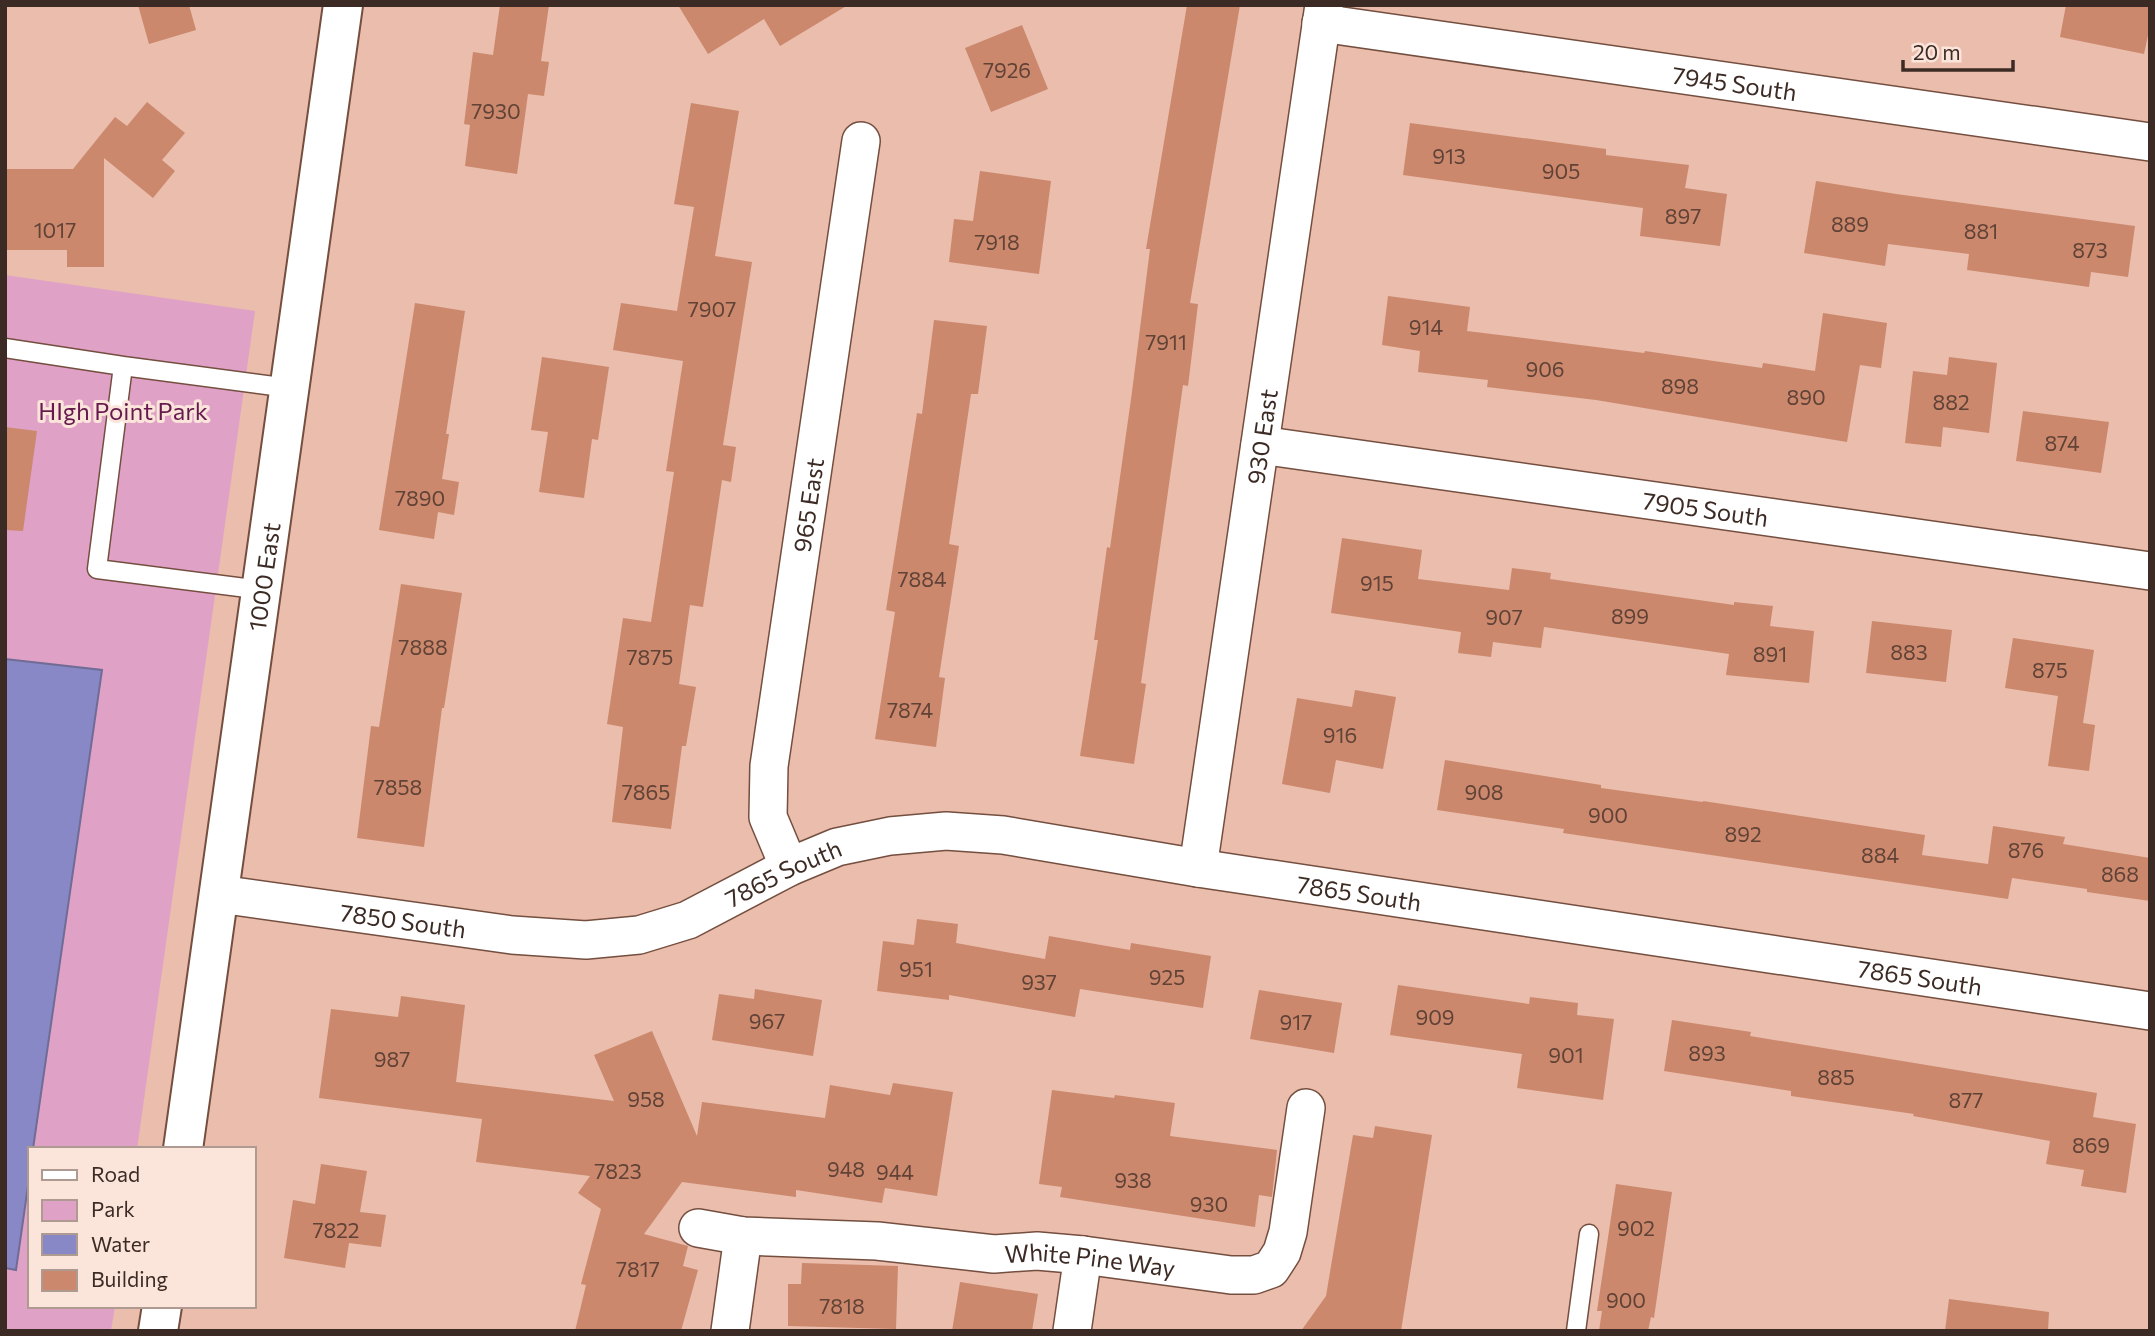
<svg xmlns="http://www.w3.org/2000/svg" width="2155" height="1336" viewBox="0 0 2155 1336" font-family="Commissioner,sans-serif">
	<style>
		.green { fill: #e0a1c7 }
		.water { fill: #8788c5; stroke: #706c95; stroke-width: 2 }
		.building { fill: #cb886d }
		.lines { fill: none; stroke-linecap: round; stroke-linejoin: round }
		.service-casing { stroke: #744e3f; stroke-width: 21 }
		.minor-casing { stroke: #744e3f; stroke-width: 40 }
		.tertiary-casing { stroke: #744e3f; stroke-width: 42 }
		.service { stroke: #fff; stroke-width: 18 }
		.minor { stroke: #fff; stroke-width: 37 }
		.tertiary { stroke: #fff; stroke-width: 38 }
		.labels { text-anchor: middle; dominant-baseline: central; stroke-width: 6; stroke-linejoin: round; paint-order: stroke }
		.number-label { font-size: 21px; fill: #604236 }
		.street-label { font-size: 24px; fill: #3c2b24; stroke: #fbe4da }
		.park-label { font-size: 24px; fill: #651a4d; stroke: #fbe4da }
	</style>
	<rect width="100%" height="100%" fill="#eabdac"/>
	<path class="green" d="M5,275l250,36 -118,838h-107v157h85l-4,25h-106z"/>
	<path class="water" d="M5,659l97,11 -69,479h-3v23l-14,98 -11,-2z"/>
	<path class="building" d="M138,5h51l7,25 -47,14z
		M500,5h49l-8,56 8,1 -5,34 -16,-2 -11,80 -52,-8 5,-41 -6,-1 9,-72 20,3z
		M678,5h170l-68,41 -16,-27 -56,35z
		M1187,5h53l-50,298 8,1 -10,82 -5,-1 -42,298 5,1 -12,80 -54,-8 18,-116h-4l13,-93 3,1 22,-156 18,-143h-4z
		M2066,5h84v21l-6,28 -84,-17z
		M1022,25l26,64 -57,23 -26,-64z
		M147,102l38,31 -23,27 13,11 -22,27 -49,-40v109h-37v-17h-62v-81h68l42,-52 12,9z
		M691,103l48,8 -24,145 37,6 -29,183 13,2 -5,35 -9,-2 -19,127 -13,-2 -11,79 17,3 -10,59h-4l-11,83 -59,-7 11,-95 -16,-3 16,-106 28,4 23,-150 -8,-1 17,-110 -70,-11 8,-47 56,8 17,-104 -20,-3z
		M1410,123l196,26v6l83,10 -4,23 42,6 -7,52 -80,-10 3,-28 -240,-33z
		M980,171l71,10 -12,93 -90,-12 5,-43 19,2z
		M1816,181l80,13 239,32 -7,51 -37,-5 -2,15 -122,-17 2,-16 -81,-10 -3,22 -81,-13z
		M1388,296l82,11 -3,24 177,22 1,-2 117,17 1,-5 52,8 8,-58 64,10 -6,45 -21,-3 -13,77 -251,-42 -109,-13 1,-7 -70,-8 2,-21 -38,-6z
		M415,303l50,8 -19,123h3l-7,45 17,3 -5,33 -16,-3 -4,27 -55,-9z
		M934,320l53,6 -9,68h-7l-22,150 10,2 -20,131 6,1 -9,69 -61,-8 20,-127 -9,-2 31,-197 5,1z
		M542,357l67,10 -11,73 -6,-1 -8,59 -45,-6 9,-60 -17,-2z
		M1949,357l48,6 -8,70 -46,-6 -2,20 -36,-4 8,-72 34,4z
		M2023,411l86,11 -8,51 -85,-12z
		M5,427l32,4 -14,100 -18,-1z
		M1342,538l80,12 -4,29 91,11 3,-22 39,5 -1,6 184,26v-3l39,4 -3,20 44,5 -5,52 -83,-8 3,-21 -185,-27 -3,21 -48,-6 -2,15 -33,-4 3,-21 -130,-19z
		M401,584l61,9 -18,115h-2l-18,139 -67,-9 14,-112 8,1z
		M1872,621l80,9 -6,52 -80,-9z
		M2013,638l81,12 -11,73 12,2 -6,46 -41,-5 10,-70 -53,-8z
		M1355,690l41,7 -13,72 -47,-9 -6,33 -48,-9 15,-86 55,9z
		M1445,760l156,25v3l102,14v-1l222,34 -3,20 66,9 5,-38 72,11 -2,7 87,14v43l-63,-9v-3l-75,-11 -4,21 -445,-66 1,-4 -127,-19z
		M917,919l41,5 -2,19 89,16 4,-23 81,14 1,-7 80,13 -8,52 -123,-19 -5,28 -126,-22v5l-72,-9 6,-50 31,4z
		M1398,985l131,19 1,-7 48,6 -1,12 37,4 -11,81 -86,-12 5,-34 -132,-19z
		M755,989l67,11 -9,56 -101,-16 7,-46 35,5z
		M1259,990l83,13 -8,50 -84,-14z
		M401,996l64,9 -9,77 158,19 -20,-46 58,-24 45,105 5,-34 123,16 5,-33 60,10 3,-12 60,9 -16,104 -52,-8 -3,15 -86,-13v7l-114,-15 -38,52 44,12 -5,20 15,4 -17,61h-106l11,-46 -5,-1 20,-75 -23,-16 12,-17 -114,-14 6,-43 -163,-21 12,-89 67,8z
		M1672,1020l79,12 -1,4 347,57 -4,24 43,7 -10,69 -45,-7 3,-16 -38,-6 4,-23 -137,-25 1,-2 -123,-18v-5l-127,-20z
		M1052,1090l62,8 1,-3 60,8 -5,33 107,14 -5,47 -13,-2 -4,32 -195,-30 2,-10 -23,-3z
		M1375,1126l57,9 -31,196h-100l25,-35 27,-161 20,3z
		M321,1164l46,7 -7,41 26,3 -5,32 -32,-4 -4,25 -61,-10 9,-58 22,4z
		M1616,1184l56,8 -18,126 -3,-1 -3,14h-49l3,-20h-5z
		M802,1263l96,3 -2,63 -108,-3v-42h13z
		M960,1282l78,12 -6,37h-80z
		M1949,1299l100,13 -1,19h-103z"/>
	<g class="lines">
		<g class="service-casing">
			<path id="service" d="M5,348l118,18
				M262,590l-165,-21 26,-203 166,22
				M1576,1331l13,-97"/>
		</g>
		<g class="minor-casing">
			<g id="minor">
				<path id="s1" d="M1321,23l829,119"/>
				<path id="s2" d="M1260,445l890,126"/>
				<path id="s3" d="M789,867l-21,-50 1,-51 92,-625"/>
				<path id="s4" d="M1198,868l126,-863"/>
				<path id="s5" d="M219,894l293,41 74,5 53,-5 49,-15 101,-53 48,-20 53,-11 56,-5 57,4 195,33 952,143"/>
				<path id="s6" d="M698,1228l45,8 134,5 117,13 43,-3 46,4 148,20h23l17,-6 11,-17 6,-20 18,-124"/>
				<path d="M730,1331l13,-95"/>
				<path d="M1072,1331l11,-76"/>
			</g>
		</g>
		<g class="tertiary-casing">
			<g id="tertiary">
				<path id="s7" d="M183,1149l160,-1144"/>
				<path d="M158,1331l4,-25"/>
			</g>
		</g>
		<use href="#service" class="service"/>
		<use href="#minor" class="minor"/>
		<use href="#tertiary" class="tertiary"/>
	</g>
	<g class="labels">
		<g class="number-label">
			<text x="1007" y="69">7926</text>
			<text x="496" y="110">7930</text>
			<text x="1449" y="155">913</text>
			<text x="1561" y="170">905</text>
			<text x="1683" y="215">897</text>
			<text x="1850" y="223">889</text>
			<text x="55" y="229">1017</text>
			<text x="1981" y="230">881</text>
			<text x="997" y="241">7918</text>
			<text x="2090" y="249">873</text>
			<text x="712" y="308">7907</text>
			<text x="1426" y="326">914</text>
			<text x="1166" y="341">7911</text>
			<text x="1545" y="368">906</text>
			<text x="1680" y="385">898</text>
			<text x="1806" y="396">890</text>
			<text x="1951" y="401">882</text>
			<text x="2062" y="442">874</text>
			<text x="420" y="497">7890</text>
			<text x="922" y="578">7884</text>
			<text x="1377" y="582">915</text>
			<text x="1630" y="615">899</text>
			<text x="1504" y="616">907</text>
			<text x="423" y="646">7888</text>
			<text x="1909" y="651">883</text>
			<text x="1770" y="653">891</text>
			<text x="650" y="656">7875</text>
			<text x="2050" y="669">875</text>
			<text x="910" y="709">7874</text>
			<text x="1340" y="734">916</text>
			<text x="398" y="786">7858</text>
			<text x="646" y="791">7865</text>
			<text x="1484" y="791">908</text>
			<text x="1608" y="814">900</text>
			<text x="1743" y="833">892</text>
			<text x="2026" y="849">876</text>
			<text x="1880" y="854">884</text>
			<text x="2120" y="873">868</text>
			<text x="916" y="968">951</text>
			<text x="1167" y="976">925</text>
			<text x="1039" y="981">937</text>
			<text x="1435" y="1016">909</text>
			<text x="767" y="1020">967</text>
			<text x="1296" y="1021">917</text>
			<text x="1707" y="1052">893</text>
			<text x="1566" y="1054">901</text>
			<text x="392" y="1058">987</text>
			<text x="1836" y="1076">885</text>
			<text x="646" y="1098">958</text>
			<text x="1966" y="1099">877</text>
			<text x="2091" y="1144">869</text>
			<text x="846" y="1168">948</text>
			<text x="618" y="1170">7823</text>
			<text x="895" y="1171">944</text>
			<text x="1133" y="1179">938</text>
			<text x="1209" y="1203">930</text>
			<text x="1636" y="1227">902</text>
			<text x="336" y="1229">7822</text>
			<text x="638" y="1268">7817</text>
			<text x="1626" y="1299">900</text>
			<text x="842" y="1305">7818</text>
		</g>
		<g class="street-label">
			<text stroke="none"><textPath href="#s1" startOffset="418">7945 South</textPath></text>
			<text stroke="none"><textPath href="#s4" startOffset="436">930 East</textPath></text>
			<text stroke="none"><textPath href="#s3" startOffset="369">965 East</textPath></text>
			<text stroke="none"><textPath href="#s2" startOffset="450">7905 South</textPath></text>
			<text stroke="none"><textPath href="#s7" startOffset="578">1000 East</textPath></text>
			<text stroke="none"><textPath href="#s5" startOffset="581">7865 South</textPath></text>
			<text stroke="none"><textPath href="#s5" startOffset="1169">7865 South</textPath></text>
			<text stroke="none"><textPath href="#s5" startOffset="186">7850 South</textPath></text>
			<text stroke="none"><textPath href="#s5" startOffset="1736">7865 South</textPath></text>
			<text stroke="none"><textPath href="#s6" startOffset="394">White Pine Way</textPath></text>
		</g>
		<g class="park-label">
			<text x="123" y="410">HIgh Point Park</text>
		</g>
	</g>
	<rect width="2155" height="1336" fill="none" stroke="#3c2b24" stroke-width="14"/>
	<rect x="28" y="1147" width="228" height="161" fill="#fbe4da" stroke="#af9a91" stroke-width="2"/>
	<rect x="42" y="1170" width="35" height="10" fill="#ffffff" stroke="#af9a91" stroke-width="2"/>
	<text x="91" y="1182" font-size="21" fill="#3c2b24">Road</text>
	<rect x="42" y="1200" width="35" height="21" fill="#e0a1c7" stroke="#af9a91" stroke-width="2"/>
	<text x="91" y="1217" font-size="21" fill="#3c2b24">Park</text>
	<rect x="42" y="1234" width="35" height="21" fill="#8788c5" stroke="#af9a91" stroke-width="2"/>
	<text x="91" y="1252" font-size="21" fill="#3c2b24">Water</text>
	<rect x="42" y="1270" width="35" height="21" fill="#cb886d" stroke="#af9a91" stroke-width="2"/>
	<text x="91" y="1287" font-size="21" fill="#3c2b24">Building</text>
	<path d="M1903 60v10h110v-10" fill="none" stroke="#3c2b24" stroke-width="3.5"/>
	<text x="1913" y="60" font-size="21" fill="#3c2b24" stroke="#fbe4da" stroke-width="5" paint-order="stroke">20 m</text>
</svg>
